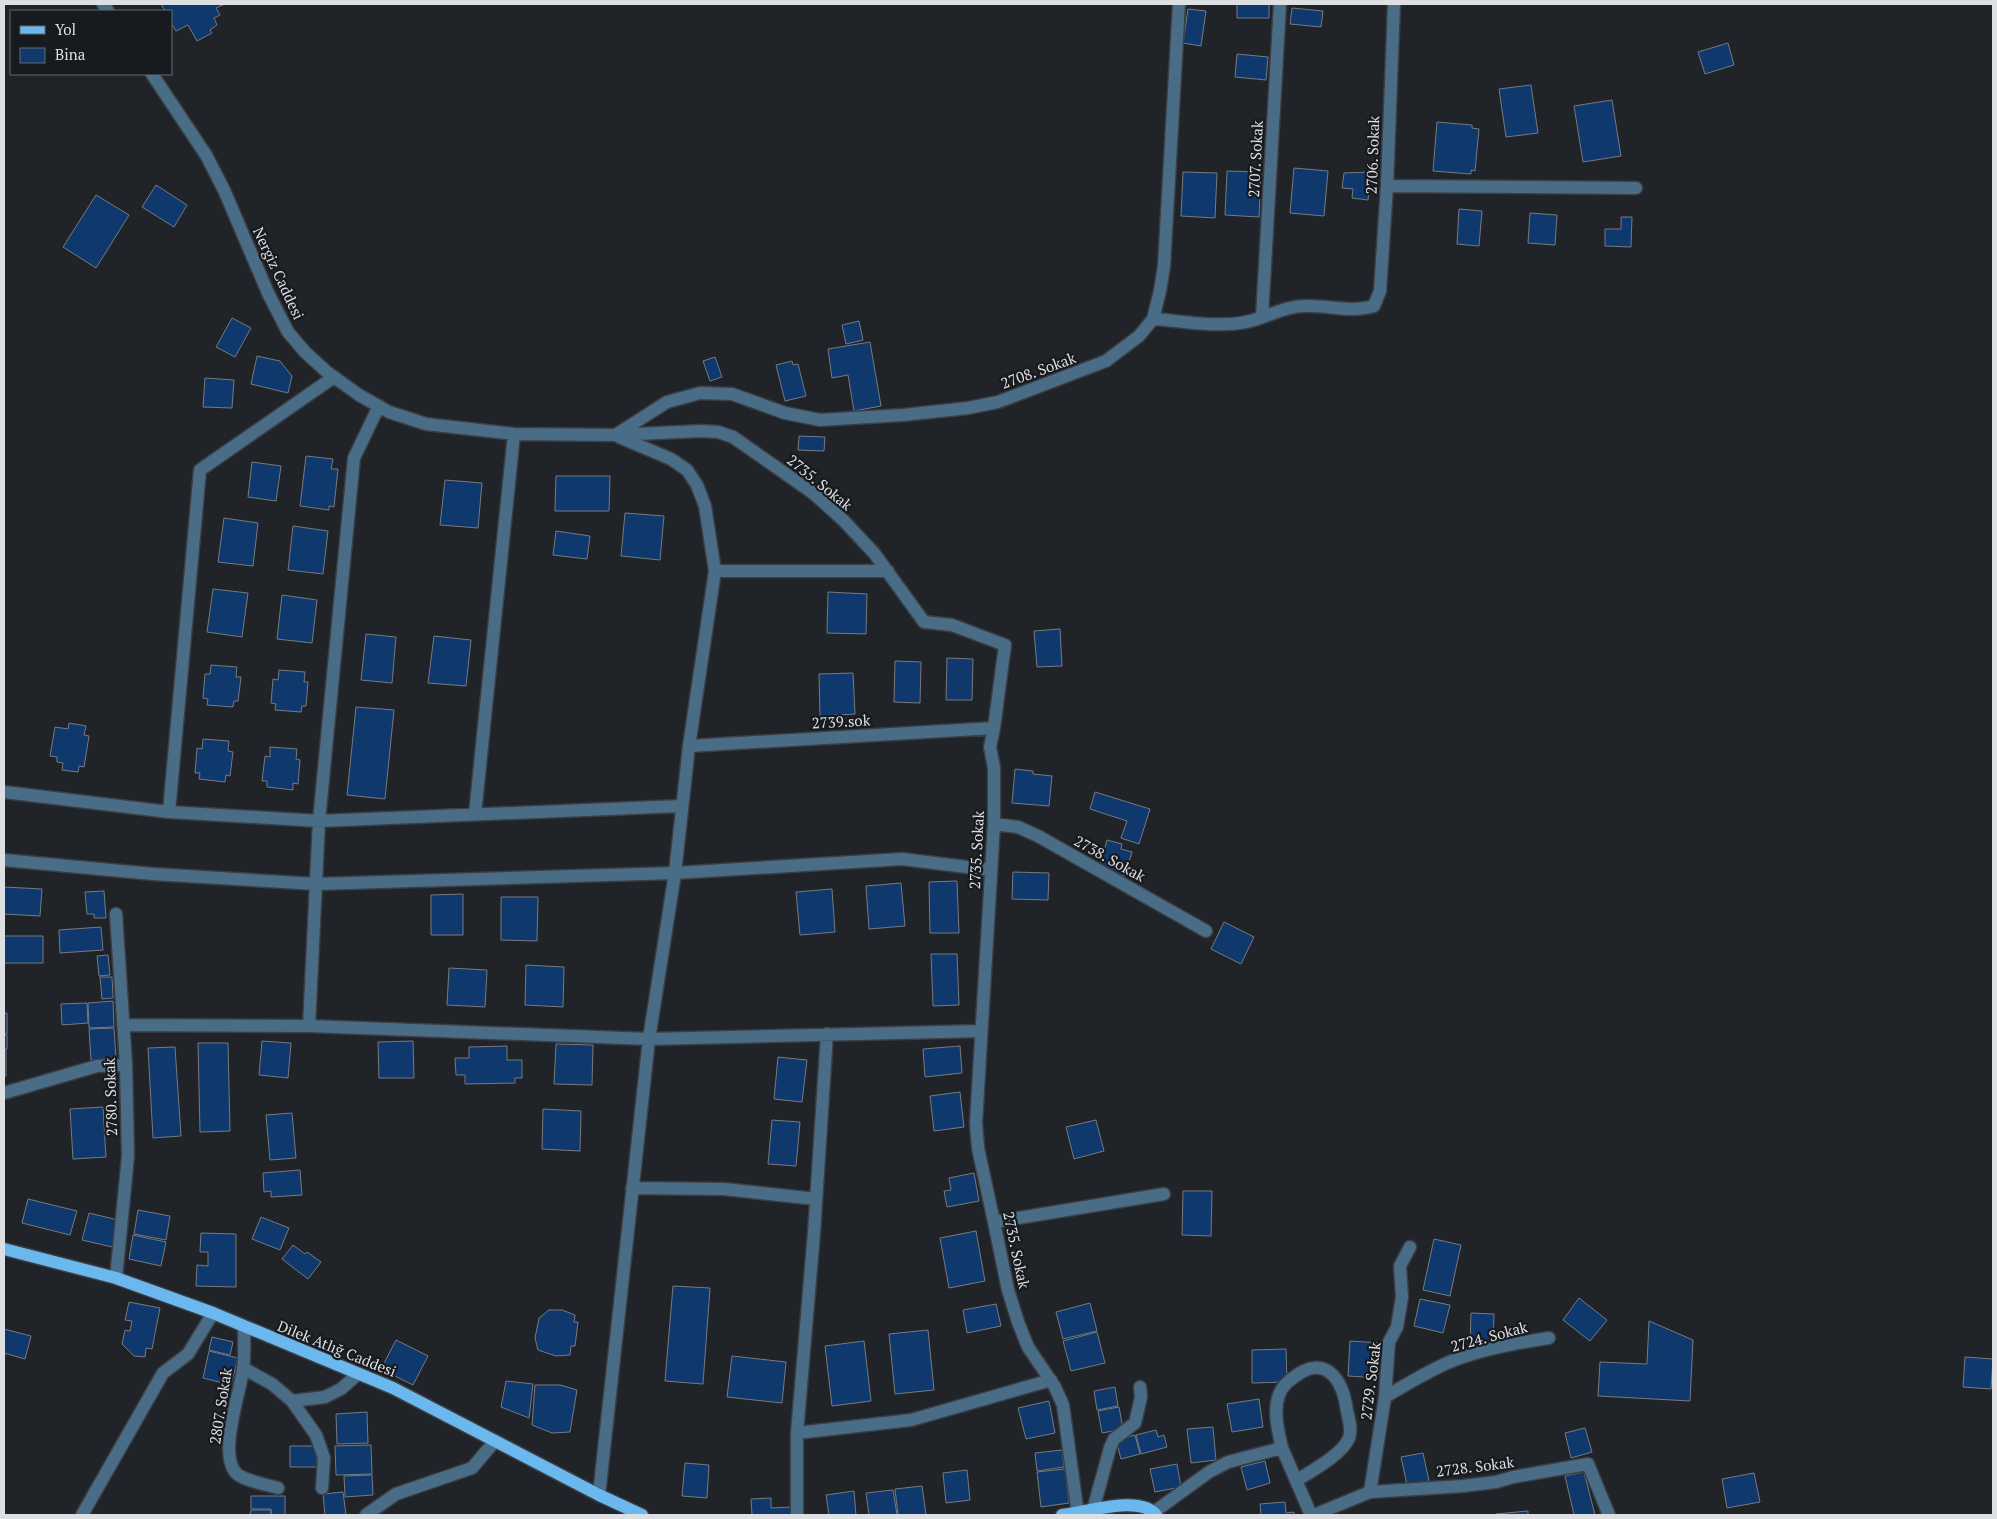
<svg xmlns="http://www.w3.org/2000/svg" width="1997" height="1519" viewBox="0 0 1997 1519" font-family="'PT Serif',serif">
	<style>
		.building { fill: #0f386d; stroke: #777a7f }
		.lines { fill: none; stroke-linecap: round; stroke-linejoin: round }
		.minor-casing { stroke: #3a3d42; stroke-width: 15 }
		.major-casing { stroke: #3a3d42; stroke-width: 15 }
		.minor { stroke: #4a6d87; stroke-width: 12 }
		.major { stroke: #6bb8ee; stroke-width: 12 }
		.labels { text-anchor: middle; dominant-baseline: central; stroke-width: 4.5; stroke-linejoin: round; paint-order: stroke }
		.street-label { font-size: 15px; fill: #dddfe2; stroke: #171a1e }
	</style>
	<rect width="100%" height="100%" fill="#202328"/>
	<path class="building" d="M161,4h64l-9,4 4,7 -6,3 3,7 -7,5 2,3 -15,8 -9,-16 -12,6 -5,-8v-12h-6z
		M1237,4h32v14h-32z
		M1292,8l31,3 -2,16 -31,-3z
		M1188,9l18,2 -5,35 -18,-3z
		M1728,43l6,22 -29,9 -7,-22z
		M1237,54l31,3 -2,23 -31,-3z
		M1531,85l7,48 -32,4 -7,-48z
		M1612,100l9,56 -38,6 -9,-56z
		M1437,122l35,3v3l7,1 -4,42 -4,-1v4l-38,-3z
		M1294,168l34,3 -4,45 -34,-3z
		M1227,171l34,1 -2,45 -34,-2z
		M1183,172l34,1 -2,45 -34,-2z
		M1371,172l-3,28 -16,-2 1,-9 -11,-1 2,-15z
		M156,185l31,20 -13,22 -32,-20z
		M96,195l33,20 -33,53 -33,-21z
		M1459,209l23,2 -3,35 -22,-2z
		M1530,213l27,2 -2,30 -27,-2z
		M1621,217h11l-1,30 -26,-1v-17h16z
		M232,318l19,10 -16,29 -19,-10z
		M859,321l4,19 -17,4 -4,-19z
		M870,342l11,64 -27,5 -6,-36 -16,3 -4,-29z
		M257,356l23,5 12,15 -4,17 -37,-9z
		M715,357l7,20 -12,4 -7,-20z
		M792,361l1,4 5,-1 8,32 -21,5 -9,-36z
		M205,378l29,2 -2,28 -29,-1z
		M799,436l26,1 -1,14 -26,-1z
		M306,456l27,3 -2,10h7l-4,38 -5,-1v4l-29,-4z
		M252,462l29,4 -5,35 -28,-4z
		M556,476h54l-1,35h-54z
		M445,480l37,3 -4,45 -38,-3z
		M625,513l39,3 -4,44 -39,-4z
		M224,518l34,5 -5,43 -35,-4z
		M293,526l35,5 -5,43 -35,-4z
		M556,531l34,5 -3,23 -34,-4z
		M213,589l35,4 -6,44 -35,-5z
		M828,592l39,2 -1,40 -39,-1z
		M282,595l35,5 -5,43 -35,-4z
		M1060,629l2,37 -25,1 -3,-36z
		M366,634l30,3 -4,46 -31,-3z
		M434,636l37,4 -5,46 -38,-3z
		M947,658l26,1 -1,41h-26z
		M895,661l26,1 -1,41 -26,-1z
		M211,665l26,2 -1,10h5l-3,24h-4l-1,6 -26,-2 1,-6 -5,-1 2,-24h5z
		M279,670l26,2 -1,10h4l-2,24h-4l-1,6 -26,-2 1,-6 -5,-1 2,-24 5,1z
		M853,673l2,41 -35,2 -1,-42z
		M356,707l38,3 -9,89 -38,-4z
		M69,723l17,3 -2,9 5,1 -5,31 -5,-1 -1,6 -16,-2 1,-7 -6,-1v-5l-7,-1 5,-29 13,2z
		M203,739l26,2 -1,10 5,1 -3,24 -4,-1 -1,7 -26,-3 1,-6h-5l2,-25 5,1z
		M270,747l27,2 -1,10 4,1 -2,24 -5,-1v7l-26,-3v-6h-5l3,-25 5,1z
		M1015,769l18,2v3l19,2 -3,30 -37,-3z
		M1095,792l55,17 -11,35 -18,-6 6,-17 -37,-12z
		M1107,840l15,4 -1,5 11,3 -7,24 -26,-7z
		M1013,872l36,1 -1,27 -36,-1z
		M957,881l2,52h-29l-1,-51z
		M901,883l4,43 -36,3 -3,-43z
		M4,887l38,2 -2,27 -36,-2z
		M832,889l3,43 -35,3 -4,-43z
		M104,891l2,27h-12v-4h-7l-2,-22z
		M463,894v41h-32v-40z
		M501,897h37l-1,44 -36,-1z
		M1224,922l30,15 -13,27 -30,-15z
		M101,927l2,23 -43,3 -1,-23z
		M4,936h39v27h-39z
		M931,954h26l2,51 -26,1z
		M108,955l2,20 -11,1 -2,-20z
		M526,965l38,2 -1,40 -38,-2z
		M449,968l38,2 -2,37 -38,-2z
		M100,977h12l1,21 -11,1z
		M113,1001l1,26 -25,1 -1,-25z
		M87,1003l1,20 -26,2 -1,-21z
		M4,1013h3v21h-3z
		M114,1028l2,30 -25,2 -2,-31z
		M4,1035h3v14h-3z
		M262,1041l29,2 -3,35 -29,-3z
		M413,1041l1,37h-35l-1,-36z
		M198,1043h30l2,88 -30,1z
		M556,1044l37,1 -1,40 -38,-1z
		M507,1046v14h15v18h-7v5l-50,1v-9h-9l-1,-17h14v-11z
		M960,1046l2,27 -37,4 -2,-28z
		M175,1047l6,89 -28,2 -5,-90z
		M4,1050h2v26h-2z
		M778,1057l29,3 -5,42 -28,-3z
		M960,1092l4,35 -30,4 -4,-35z
		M103,1107l3,50 -33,2 -3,-50z
		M543,1109l38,2 -1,40 -38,-2z
		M292,1113l4,45 -26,2 -4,-45z
		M772,1120l28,2 -4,44 -28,-2z
		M1096,1120l8,31 -30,8 -8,-32z
		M300,1170l2,25 -31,2v-6l-7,1 -1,-19z
		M974,1173l5,28 -32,6 -3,-16 7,-1 -2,-12z
		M1183,1191h29l-1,45 -29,-1z
		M28,1199l49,12 -7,24 -48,-12z
		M138,1210l32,6 -4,24 -32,-6z
		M89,1213l29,7 -6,27 -30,-7z
		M261,1217l28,11 -9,22 -28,-11z
		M976,1231l9,50 -36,7 -9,-50z
		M201,1233l35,1v53l-40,-1 1,-21 11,1v-14h-8z
		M133,1235l33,7 -5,24 -32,-7z
		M1434,1239l27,6 -11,51 -27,-6z
		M293,1245l12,9 2,-2 14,10 -13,17 -26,-20z
		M673,1286l37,2 -7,96 -38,-3z
		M1579,1298l28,22 -17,21 -27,-21z
		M1420,1299l30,6 -7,28 -29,-7z
		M129,1302l31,6 -8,41 -6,-1 -1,9 -11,-1 -12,-12 3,-14 5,1 2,-10 -7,-1z
		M1090,1303l7,28 -34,8 -7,-27z
		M996,1304l5,22 -34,7 -4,-23z
		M549,1310h13l13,5 -1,7h4l-3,24h-4l-1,9 -14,1 -18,-6 -3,-12 4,-20z
		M1471,1313l23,1 -1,32 -23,-1z
		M1649,1321l44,19 -3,61 -92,-5 2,-34 47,2z
		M4,1329l27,7 -6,23 -21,-6z
		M928,1330l6,60 -39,4 -6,-60z
		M1097,1332l8,31 -34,8 -8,-30z
		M212,1337l21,5 -3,13 -21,-5z
		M396,1340l32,16 -15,29 -32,-16z
		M864,1341l7,60 -39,5 -7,-60z
		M1350,1341l31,2 -1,35 -32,-2z
		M1286,1349l1,33 -35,1v-33z
		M209,1351l29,7 -7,27 -28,-7z
		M732,1356l54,6 -4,41 -55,-6z
		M1965,1357l28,2 -2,30 -28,-2z
		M506,1381l27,3 -4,34 -28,-11z
		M535,1385h25l17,5 -7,42 -18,1 -20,-8z
		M1115,1387l3,19 -21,4 -3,-19z
		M1259,1399l4,28 -31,5 -5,-28z
		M1049,1401l6,32 -29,6 -8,-31z
		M1119,1407l4,22 -21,4 -4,-22z
		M367,1412l1,31 -31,1 -1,-30z
		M1213,1427l3,33 -25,3 -4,-34z
		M1585,1428l7,24 -21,6 -6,-25z
		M1156,1430l2,7 6,-2 3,12 -26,7 -5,-19z
		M1135,1435l5,19 -19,5 -5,-19z
		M371,1445l1,29 -36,1 -1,-29z
		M290,1446h27v21h-27z
		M1062,1450l2,17 -27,4 -2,-18z
		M1423,1453l6,28 -22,4 -6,-28z
		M1265,1461l5,22 -23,7 -6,-23z
		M685,1463l24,2 -2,33 -25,-2z
		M1177,1464l4,23 -26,5 -5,-23z
		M1065,1469l4,34 -28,4 -4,-35z
		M967,1470l3,30 -24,3 -3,-30z
		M1584,1472l11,43h-21l-9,-39z
		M1754,1473l6,29 -33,6 -5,-29z
		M372,1475l1,20 -28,2 -1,-21z
		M922,1486l4,29h-28l-3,-26z
		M893,1490l4,25h-28l-3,-22z
		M854,1491l2,24h-27l-3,-20z
		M343,1492l3,23h-21l-2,-21z
		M251,1496h34v19h-14v-6h-20z
		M771,1498v10l20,-1 1,8h-40l-1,-16z
		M1285,1502l1,11 8,-1v3h-33l-1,-11z
		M251,1510h20v5h-21z
		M1528,1511v4h-32v-1z"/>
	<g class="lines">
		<g class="minor-casing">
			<path id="minor" d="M103,4l5,7
				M152,74l54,81 18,35 44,103 20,39 17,20 22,20 32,23 30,17 37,12 88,10 101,1 86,-4 17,1 15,5 80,56 30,27 31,33 50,69 28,3 53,20 -11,83 -4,19 4,21v56l-18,299 2,25 16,74 14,68 10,32 10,25 27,40 8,18 15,110
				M1387,186l249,2
				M1262,317l18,-313
				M1153,319c30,2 63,9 93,3 20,-4 38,-16 59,-16 24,-1 45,7 69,0l6,-15 7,-105 7,-182
				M617,434l50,-32 33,-9 32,1 53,19 35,7 83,-5 65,-7 30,-6 108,-41 33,-25 14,-17 7,-28 4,-25 15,-262
				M715,571h173
				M689,746l305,-18
				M4,792l165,20 150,9 362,-15
				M169,812l31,-342 134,-93
				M475,814l39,-380
				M994,824l24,3 20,9 168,95
				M4,860l149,14 163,10 359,-11 227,-14 89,11
				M116,914l10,151 2,91 -12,122
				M123,1025l186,1 340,13 332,-8
				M309,1026l10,-205 35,-363 25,-52
				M4,1093l93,-27 29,-1
				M632,1188l92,1 92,10
				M994,1222l170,-28
				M244,1327c0,14 1,29 -1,42 -3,25 -24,82 -8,103 6,8 33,13 43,16
				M243,1368l29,16 20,17 24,34 8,23 -2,30
				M1385,1397c20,-12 40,-24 62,-34 31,-13 68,-20 102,-25
				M292,1401l33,-4 16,-8 17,-15
				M797,1433l114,-13 140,-40
				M1282,1448l29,67
				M1370,1492l15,-95 4,-55 8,-15 5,-30 -2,-31 10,-19
				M599,1495l50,-456 26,-166 14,-127 26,-175 -10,-65 -8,-21 -10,-15 -16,-11 -52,-22
				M1093,1510l17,-62 4,-9 21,-16 6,-26 -1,-10
				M1154,1512l55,-40 19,-10 54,-14c-4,-17 -9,-37 -3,-53 4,-11 12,-16 21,-22 30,-18 44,13 47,38 2,8 5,19 2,27 -7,17 -38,33 -53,43
				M82,1515l81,-142 25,-19 25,-41
				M366,1515l30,-21 76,-26 23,-27
				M797,1515v-82l17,-200 13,-199
				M1314,1515l56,-23 93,-6 33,-4 17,-5 75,-13 21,51"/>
		</g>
		<g class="major-casing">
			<path id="major" d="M4,1249l112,29 97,35 180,75 206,107 43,20
				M1062,1515c23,-2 78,-21 94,0"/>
		</g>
		<use href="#minor" class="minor"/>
		<use href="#major" class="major"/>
	</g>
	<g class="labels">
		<g class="street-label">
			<text transform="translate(1372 155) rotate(-88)">2706. Sokak</text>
			<text transform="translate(1255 159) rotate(-87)">2707. Sokak</text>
			<text transform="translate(279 273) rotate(65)">Nergiz Caddesi</text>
			<text transform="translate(1038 370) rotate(-20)">2708. Sokak</text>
			<text transform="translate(820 482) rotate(39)">2735. Sokak</text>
			<text transform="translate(841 721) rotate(-3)">2739.sok</text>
			<text transform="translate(976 850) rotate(-87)">2735. Sokak</text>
			<text transform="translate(1110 858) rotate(29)">2738. Sokak</text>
			<text transform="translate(110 1097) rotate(-92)">2780. Sokak</text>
			<text transform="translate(1017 1250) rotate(78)">2735. Sokak</text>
			<text transform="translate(1489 1336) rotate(-15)">2724. Sokak</text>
			<text transform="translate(337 1348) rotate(22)">Dilek Atlığ Caddesi</text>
			<text transform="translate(1370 1381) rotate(-83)">2729. Sokak</text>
			<text transform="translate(220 1406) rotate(-81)">2807. Sokak</text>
			<text transform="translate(1475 1466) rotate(-7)">2728. Sokak</text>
		</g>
	</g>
	<rect width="1997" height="1519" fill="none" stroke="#dddfe2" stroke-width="10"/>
	<rect x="10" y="10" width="162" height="65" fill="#171a1e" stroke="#66696c"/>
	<rect x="20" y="26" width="25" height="8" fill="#6bb8ee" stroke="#66696c"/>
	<text x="55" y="35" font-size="15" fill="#dddfe2">Yol</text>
	<rect x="20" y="48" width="25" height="15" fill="#0f386d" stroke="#66696c"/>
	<text x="55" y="60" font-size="15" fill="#dddfe2">Bina</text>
</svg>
